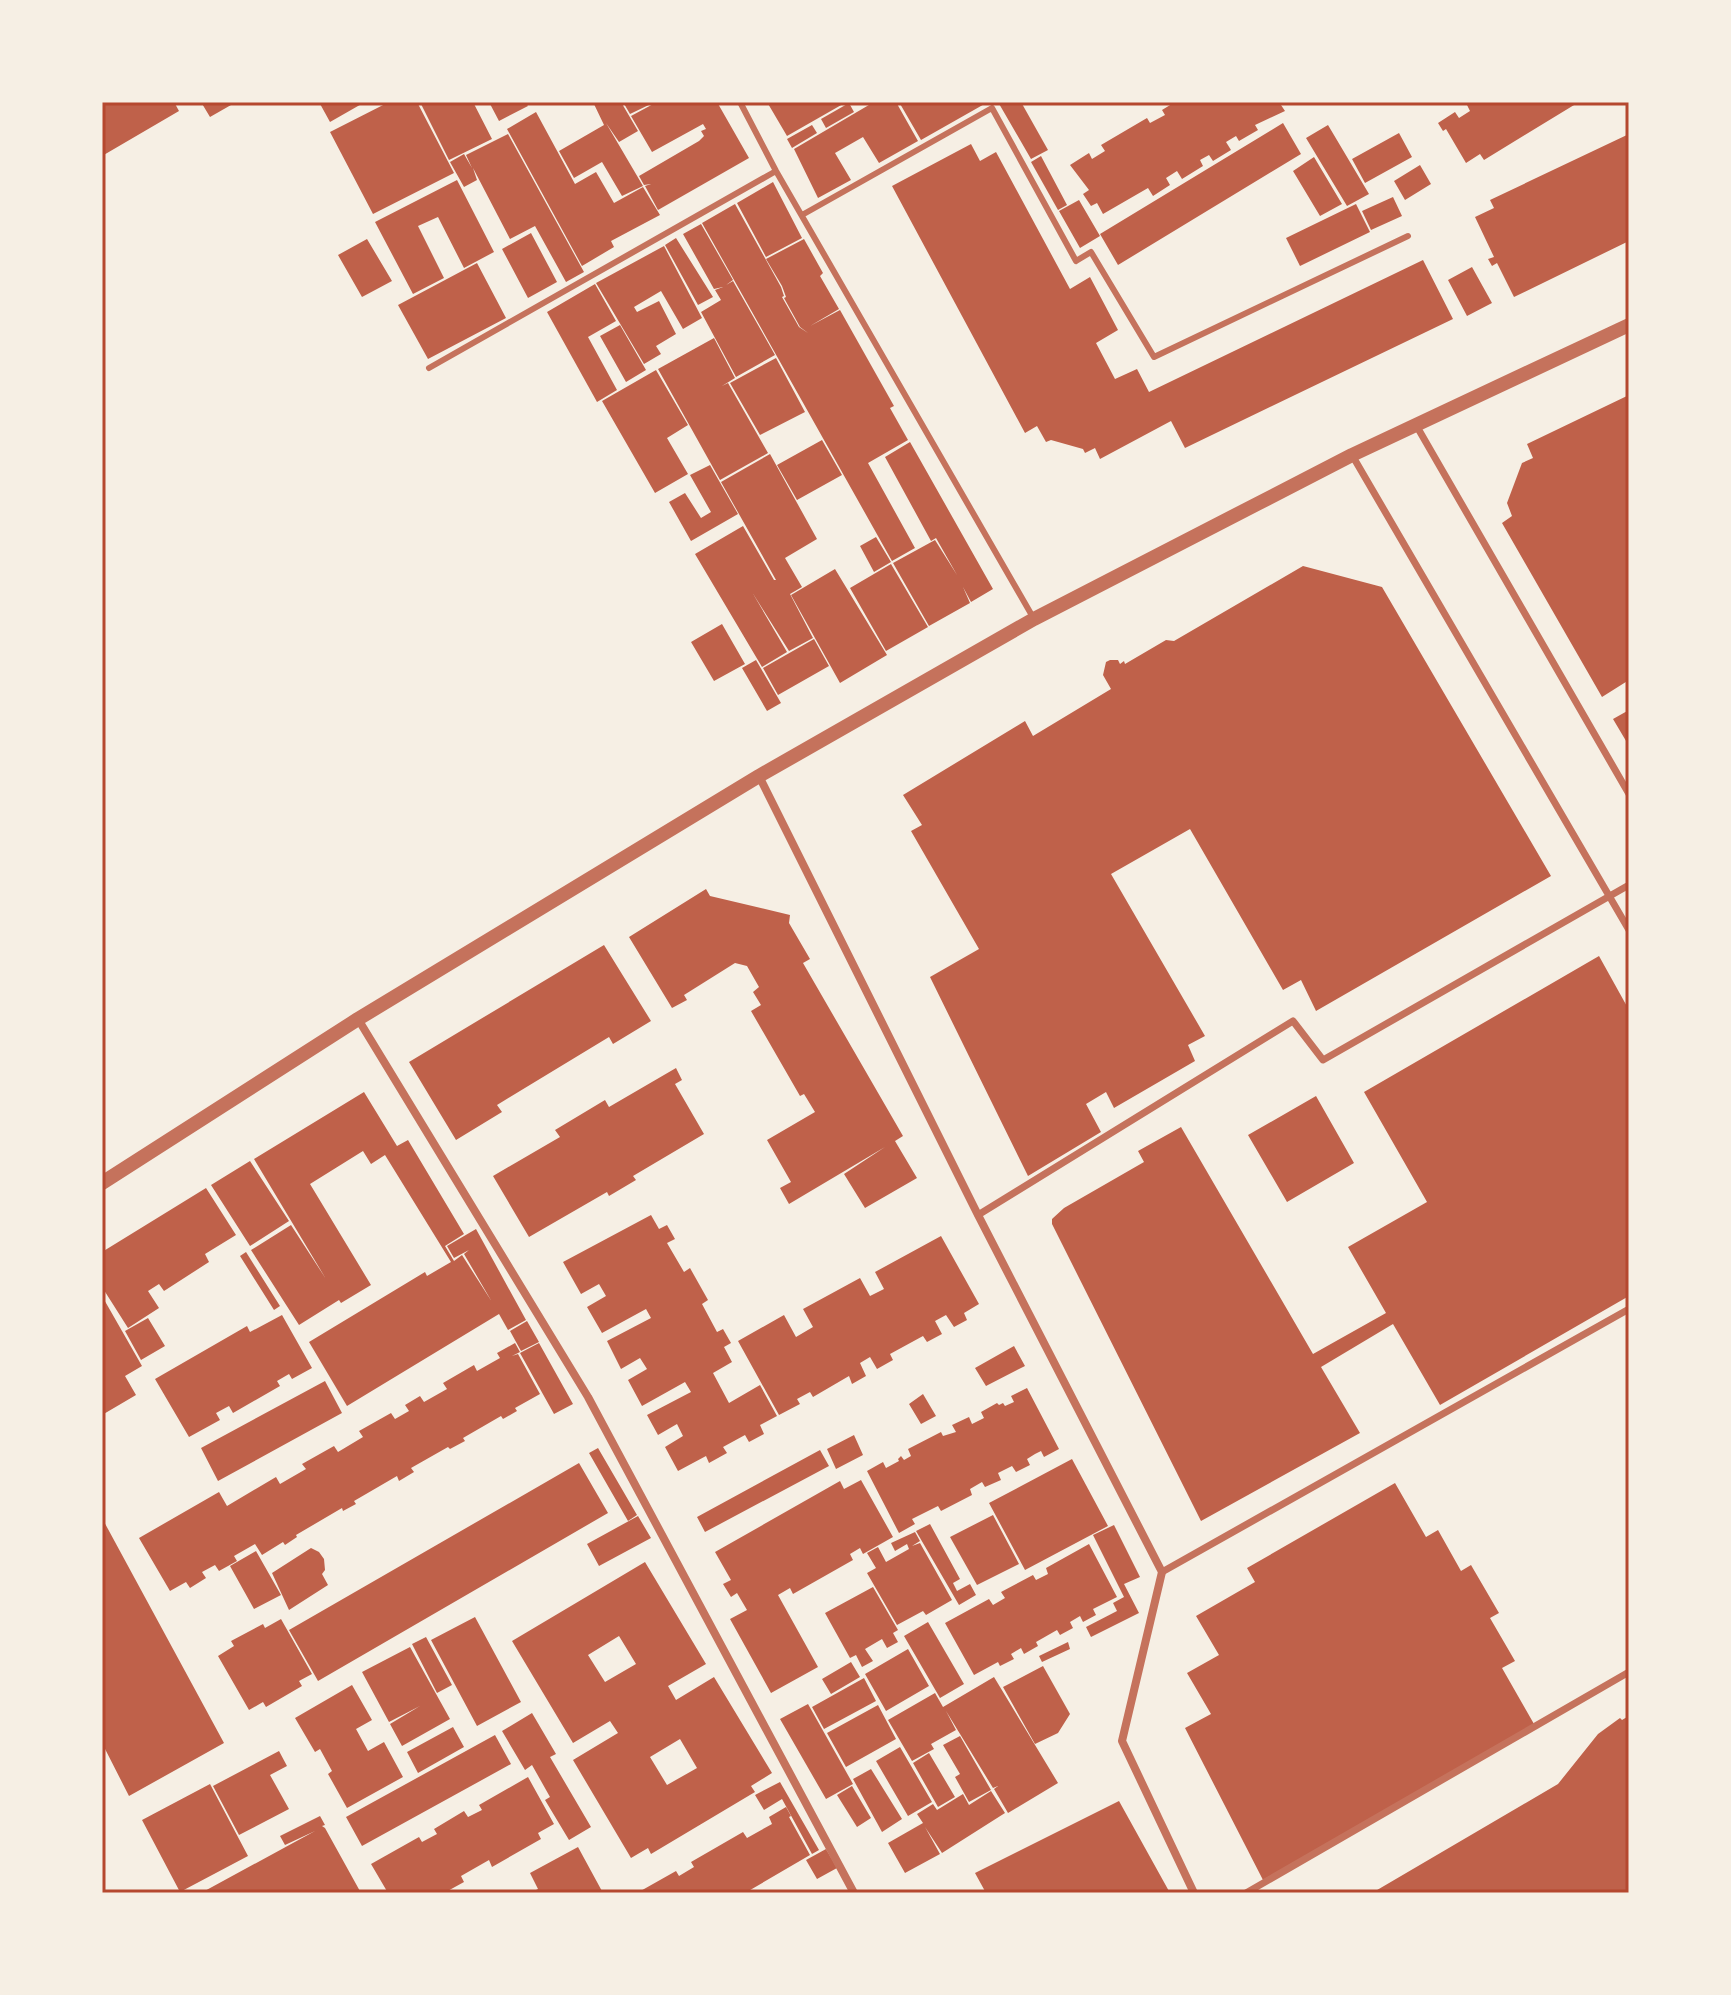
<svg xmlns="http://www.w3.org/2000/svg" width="1731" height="1995" viewBox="0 0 1731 1995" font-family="'Sofia Sans Condensed',sans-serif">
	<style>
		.building { fill: #bf614a; fill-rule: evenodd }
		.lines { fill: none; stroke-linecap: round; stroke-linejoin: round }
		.service { stroke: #c5725c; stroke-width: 6 }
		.pedestrian { stroke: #c5725c; stroke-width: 7 }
		.minor { stroke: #c5725c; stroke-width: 8 }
		.tertiary { stroke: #c5725c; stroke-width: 14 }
		.neatline { fill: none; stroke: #b5482f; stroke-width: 3 }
	</style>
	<rect width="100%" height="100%" fill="#f6efe4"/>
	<path class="building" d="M102,102h72l5,9 -77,45z
		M201,102h29l1,3 -21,12z
		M319,102h46l-35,20z
		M389,102h28l37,71 -81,41 -43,-82z
		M420,102h53l19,37 -43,21z
		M489,102h36l3,4 -29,15z
		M593,102h28l17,29 -19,11 -13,-19 37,63 -21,10 -20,-34 -28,16 -15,-27 45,-26z
		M623,102h32l-25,12z
		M657,102h60l32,56 -91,52 -13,-24 6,-2 -7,1 -5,-9 60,-35 5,-5 -3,-5 5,-2 -3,-5 -51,28 -21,-36z
		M767,102h75l1,2 -56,32z
		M874,102h22l22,39 -39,22 -16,-26 -28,16 16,27 -33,18 -24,-49z
		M899,102h89l-67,38z
		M998,102h23l27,48 -17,9z
		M1175,102h104l6,9 -30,14 3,5 -19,11 -3,-5 -10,6 5,8 -18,11 -4,-6 -9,5 3,6 -21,13 -5,-8 -11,7 4,7 -17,11 -5,-8 -45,26 -6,-11 -6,3 -8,-12 6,-4 -19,-25 19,-12 3,6 13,-8 -4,-6 46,-27 3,5 15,-8 -3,-5z
		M1472,102h107l-95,58 -4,-6 -14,9 -20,-34 -3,2 -5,-8 17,-11 4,6 11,-7 -3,-6z
		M849,103l5,9 -28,16 -5,-9z
		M536,112l39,72 21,-12 18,31 29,-16 17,28 -49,26 3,6 -32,19 -75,-137z
		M1283,123l18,31 -183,111 -18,-31z
		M812,125l5,8 -25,15 -5,-9z
		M1328,125l41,69 -22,12 -41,-68z
		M1399,133l13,24 -47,26 -13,-24z
		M508,134l76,138 -18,10 -31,-56 -25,13 -37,-71 4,12 -13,7 -14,-25 14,-8 8,14 -6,-13z
		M1629,134v107l-115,56 -17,-34 -5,3 -4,-7 6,-2 -19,-40 19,-9 -4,-8z
		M971,144l9,17 16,-9 74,137 20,-12 28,53 -22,13 19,36 22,-10 12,23 274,-132 30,59 -268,129 -14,-27 -71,38 -5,-11 -10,5 -2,-4 -32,-9 -5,2 -9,-16 -12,7 -133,-247z
		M1041,156l26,49 -9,5 -27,-48z
		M1314,157l28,47 -22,12 -27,-45z
		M1420,165l11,19 -26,16 -11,-19z
		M457,180l37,72 -30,16 -26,-51 -20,9 26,52 -31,16 -38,-72z
		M773,182l29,56 -36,19 -29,-54z
		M1393,197l9,19 -31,14 -9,-19z
		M1079,200l21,36 -20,12 -21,-37z
		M735,204l46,83 3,9 -2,1 17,30 9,6 -8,-6 -16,-29 2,-1 -4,-11 -16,-27 38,-20 19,34 -3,3 19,33 -29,17 30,-16 54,96 -4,2 18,32 -40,23 47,85 -23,13 -190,-338z
		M1356,204l14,28 -70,34 -14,-28z
		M701,224l32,56 -7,5 7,-4 42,74 -39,22 -35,-65 20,-12 -6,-10 8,-3 -9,2 -31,-55z
		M531,233l26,49 -29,16 -26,-49z
		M676,238l37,59 -15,8 -33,-60z
		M367,239l25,42 -30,16 -24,-42z
		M664,246l38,72 -19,11 -22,-38 -27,16 3,5 22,-11 17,33 -20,12 5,8 -17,10 -48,-81z
		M477,263l29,55 -78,41 -30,-54z
		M1472,267l20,36 -25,13 -19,-36z
		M595,284l21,37 -28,16 29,53 -20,12 -50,-90z
		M620,325l26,45 -20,12 -26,-46z
		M714,338l21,40 -13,8 6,-3 40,70 -48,27 -62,-111z
		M776,358l29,54 -45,23 -30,-52z
		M656,370l32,55 -21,13 21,36 -33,19 -53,-92z
		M1629,395v285l-27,17 -100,-174 10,-7 -5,-13 15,-40 11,-5 -6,-14z
		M822,440l20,35 -45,25 -20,-35z
		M910,442l83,147 -22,13 -8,-15 7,16 -41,23 -36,-63 42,-23 22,35 -21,-37 -5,3 -46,-84z
		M770,454l47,85 -32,19 17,29 -12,7 23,44 -24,13 -37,-59 35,60 -25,15 -67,-113 48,-28 31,54h2l-55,-98z
		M710,465l28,49 -47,27 -22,-39 16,-9 16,25 10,-6 -21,-37z
		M876,537l15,25 -17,10 -14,-26z
		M891,564l37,63 -42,24 -36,-63z
		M1303,566l79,21 169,289 -235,135 -15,-31 -18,10 -93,-161 -79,45 94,162 -17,9 7,16 -81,47 -8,-16 -20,12 15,28 -73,44 -98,-199 49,-28 -68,-118 11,-6 -19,-30 122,-74 8,15 78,-47 -8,-14 3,-13 4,-2h8l2,4 4,-3 1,3 41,-24 8,1z
		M835,569l52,86 -47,28 -49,-88z
		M722,624l23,40 -31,17 -23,-39z
		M814,639l15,27 -51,29 -15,-27z
		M756,660l25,43 -14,8 -25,-43z
		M1629,710v36l-16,-27z
		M706,889l4,7 80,19 -1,8 21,36 -7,4 100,173 -8,5 22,37 -52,30 -21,-34 41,-27 -96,57 -9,-16 11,-6 -24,-42 48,-28 -11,-18 -4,2 -49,-85 10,-6 -8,-13 6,-5 -12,-21 -12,-3 -51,32 3,5 -15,8 -43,-71z
		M604,945l47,76 -38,23 -4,-7 -112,68 5,7 -46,28 -47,-78z
		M1599,956l30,54v286l-189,109 -47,-81 -72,43 39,66 -159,88 -149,-297v-5l12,-11 80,-46 -6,-11 43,-24 132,227 73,-41 -38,-66 79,-45 -63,-110z
		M676,1068l6,12 -7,4 29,50 -71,42 3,4 -27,16 -2,-4 -78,45 -36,-61 67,-39 -5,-7 50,-30 4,7z
		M364,1092l33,54 11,-6 56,94 -19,12 9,15 8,-6 30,47 -28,-48 5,-4 -15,8 -7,-12 29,-17 50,91 -18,10 -9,-16 -152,92 -38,-64 116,-70 2,4 24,-14 -66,-107 -14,9 -8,-13 -53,33 61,101 -30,18 -2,-3 -40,25 -48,-75 40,-25 35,54 -72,-120z
		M1316,1096l38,67 -67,39 -39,-67z
		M250,1161l39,60 -39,25 -39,-61z
		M206,1188l30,47 -31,19 4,8 -45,29 -5,-7 -11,7 11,17 -31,20 -26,-41v-35z
		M651,1215l8,14 8,-4 8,14 -8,4 17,29 6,-4 18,32 -6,4 15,28 6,-3 8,14 -7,4 8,15 -19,11 16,30 31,-18 17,31 -17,9 4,9 -15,8 -4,-7 -22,12 4,6 -18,10 -3,-7 -28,15 -13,-24 18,-11 -6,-12 -19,11 -11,-20 44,-23 -6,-10 -43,24 -14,-26 19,-11 -7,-11 -19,11 -14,-28 44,-23 -5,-9 -44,24 -15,-26 19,-11 -7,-12 -18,10 -18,-32z
		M941,1236l38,68 -15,9 3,7 -13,7 -8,-12 -11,6 7,13 -15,8 -4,-6 -33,18 3,6 -16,9 -7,-12 -10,6 6,13 -14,8 -3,-8 -36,21 -3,-5 -13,7 3,5 -21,11 -41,-74 46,-26 12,22 17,-10 -10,-18 57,-31 10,18 14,-7 -9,-17z
		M246,1252l34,54 -6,4 -34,-54z
		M102,1296l40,70 -17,10 11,19 -34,20z
		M282,1315l30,53 -20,11 -3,-5 -12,7 3,5 -47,27 -4,-7 -13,7 4,7 -31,17 -34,-58 92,-53 3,6z
		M148,1318l17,28 -24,14 -16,-29z
		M527,1321l12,21 -18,9 -11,-20z
		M515,1343l5,9 -8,4 6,-2 22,40 -25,14 2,3 -14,8 -2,-3 -38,22 2,3 -15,8 -2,-2 -37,21 3,4 -15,9 -2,-5 -43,25 2,3 -13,7 -1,-3 -46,27 1,2 -12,8 -2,-3 -21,13 -7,-11 -21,12 3,5 -18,10 -4,-6 -13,7 4,6 -16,10 -4,-6 -16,9 -31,-53 80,-46 8,14 49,-29 4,7 26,-15 -4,-5 32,-18 4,6 25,-15 -4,-6 32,-18 4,6 14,-8 -4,-6 15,-9 4,6 23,-13 -4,-6 31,-18 3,6 23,-13 -3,-5z
		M539,1343l34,61 -19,10 -34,-61z
		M1014,1346l11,20 -39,20 -11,-18z
		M325,1381l17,32 -124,68 -17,-33z
		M1027,1388l32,61 -15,8 -3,-6 -6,3 -8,5 3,6 -14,7 -4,-6 -14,7 3,7 -16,7 -3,-5 -12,7 2,6 -31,16 -3,-5 -26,13 3,5 -16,9 -32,-62 16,-9 3,6 13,-7 -1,-2 3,-3 3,4 7,-4 -3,-7 33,-17 2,4 13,-4 -4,-7 17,-8 3,7 12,-6 -3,-6 16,-9 2,2 4,-2 2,3 9,-4 -3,-6z
		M923,1394l13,22 -15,8 -12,-20z
		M854,1435l9,20 -27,14 -9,-20z
		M598,1448l39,67 -9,6 -39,-68z
		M820,1450l9,16 -124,66 -8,-15z
		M1072,1459l36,67 -83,44 -36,-67z
		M579,1463l29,50 -290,168 -29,-51z
		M861,1480l32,57 -30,17 -3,-6 -10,6 3,6 -60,34 -3,-6 -12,7 40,72 -47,26 -41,-74 17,-9 -10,-17 -6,4 -8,-13 8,-4 -16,-28 125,-71 4,8z
		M1395,1483l31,54 12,-7 23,41 10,-6 28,48 -9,5 25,43 -13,7 32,56 -271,156 -78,-152 26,-14 -24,-41 32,-18 -23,-39 59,-34 -8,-14z
		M993,1515l26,49 -42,21 -27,-48z
		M638,1516l13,22 -52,28 -12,-22z
		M102,1518l122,225 -95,53 -27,-53z
		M930,1524l30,55 -7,4 4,8 13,-7 6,11 -17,10 -43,-74z
		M1114,1525l26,52 -16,7 15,29 -48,24 -5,-10 31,-16 -4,-8 11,-6 -31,-62z
		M915,1532l5,9 -8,5 8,-3 32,57 -26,15 -3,-4 -26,14 -30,-52 9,-5 -9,-15 11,-6 8,15 23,-13 -2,-5 -12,7 -4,-8z
		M1089,1544l28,53 -24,12 3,6 -13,7 -3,-6 -10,6 3,6 -13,7 -3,-5 -21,12 2,4 -14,8 -3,-6 -10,6 3,5 -14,7 -2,-4 -24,13 -29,-52 44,-24 4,6 12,-7 -4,-6 32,-17 3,5 12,-6 -2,-6z
		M311,1548l8,4 5,7 1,11 -3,4 6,11 -39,25 -17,-37z
		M256,1551l25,44 -27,14 -24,-43z
		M645,1562l61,102 -38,22 8,14 38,-23 58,96 -21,13 4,6 -104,62 -3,-6 -17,10 -58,-98 45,-27 -8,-12 -37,22 -61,-102zM619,1636l17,28 -31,18 -17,-27zM680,1739l17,29 -30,17 -17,-28z
		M873,1587l25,43 -5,3 5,9 -11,6 -5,-9 -17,10 8,12 -11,6 -6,-12 -6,3 -25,-45z
		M475,1617l46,85 -44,24 -46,-86z
		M281,1619l31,55 -13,7 3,5 -36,21 -3,-5 -14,8 -31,-54 16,-10 -3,-5 32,-17 2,4z
		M928,1622l36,62 -24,14 -36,-62z
		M426,1637l26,48 -15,8 -25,-49z
		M1068,1642l2,7 -28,13 -3,-6z
		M410,1647l40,72 -48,27 -12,-22 30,-18 -31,16 -27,-50z
		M908,1649l21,37 -43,25 -21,-37z
		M851,1662l9,15 -29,17 -9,-15z
		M1043,1666l27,48 -12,19 -23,11 -32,-57z
		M994,1677l64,106 -50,30 -14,-24 4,-3 -5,2 -47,-77 10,19 -25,14 3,5 -22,12 -24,-41 47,-27 8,14z
		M864,1678l12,23 -52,28 -12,-22z
		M352,1685l20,35 -16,9 12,22 16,-9 19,35 -56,31 -19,-34 4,-3 -12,-22 -5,3 -20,-34z
		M808,1704l45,80 -27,15 -46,-80z
		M878,1705l18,34 -50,28 -19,-34z
		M532,1713l24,41 -6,3 41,70 -22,13 -24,-40 5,-3 -18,-32 -7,5 -23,-39z
		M1627,1717l2,3v173h-257l186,-109 40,-50 22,-16 2,2z
		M453,1727l11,20 -46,26 -11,-21z
		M495,1735l16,29 -149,82 -16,-29z
		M960,1736l31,54 -22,12 -14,-25 5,-3 -17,-29z
		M900,1747l32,55 -24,14 -32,-55z
		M279,1751l8,15 -17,9 19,34 -50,26 -26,-49z
		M929,1753l26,44 -17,10 -25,-44z
		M871,1769l31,50 -20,13 -29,-53z
		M528,1777l26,47 -16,9 3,6 -49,28 -3,-7 -28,16 3,6 -20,11h-56l-17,-29 48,-27 3,5 15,-8 -3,-5 30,-18 4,6 14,-7 -3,-5z
		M780,1782l39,68 -7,4 -30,-55 -18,11 -9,-15z
		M210,1784l38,72 -68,36 -38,-72z
		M852,1786l19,32 -14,9 -20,-32z
		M991,1791l14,22 -63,40 -17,-26 15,27 -35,19 -17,-30 35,-20 -6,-9 16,-10 4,6 26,-16 6,11z
		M1119,1801l51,92h-184l-11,-20z
		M786,1807l5,9 -2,1 21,38 -65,38h-108l39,-22 3,5 15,-9 -3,-5 52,-30 4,6 25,-14 -3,-7z
		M320,1816l5,9 -3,1 3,2 36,65h-160l114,-62 -30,14 -5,-9z
		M578,1847l25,46h-73l8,-4 -8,-16z
		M826,1849l11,19 -20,11 -11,-19z"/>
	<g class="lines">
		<path class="service" d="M740,102l36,69 258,448
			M802,215l190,-107 84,153 15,-9 63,105 254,-121
			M429,368l347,-197"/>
		<path class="pedestrian" d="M1416,425l213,369
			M1352,455l277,475
			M978,1215l315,-194 30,39 306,-175
			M1162,1572l467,-263
			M1246,1893l383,-221"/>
		<path class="minor" d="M759,776l219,439 184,357 -40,169 72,152
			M358,1019l230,378 266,496"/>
		<path class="tertiary" d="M102,1183l256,-164 401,-243 275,-157 318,-164 277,-130"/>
	</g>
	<rect width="1731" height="1995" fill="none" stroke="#f6efe4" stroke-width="208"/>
	<rect x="104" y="104" width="1523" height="1787" class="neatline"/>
</svg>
